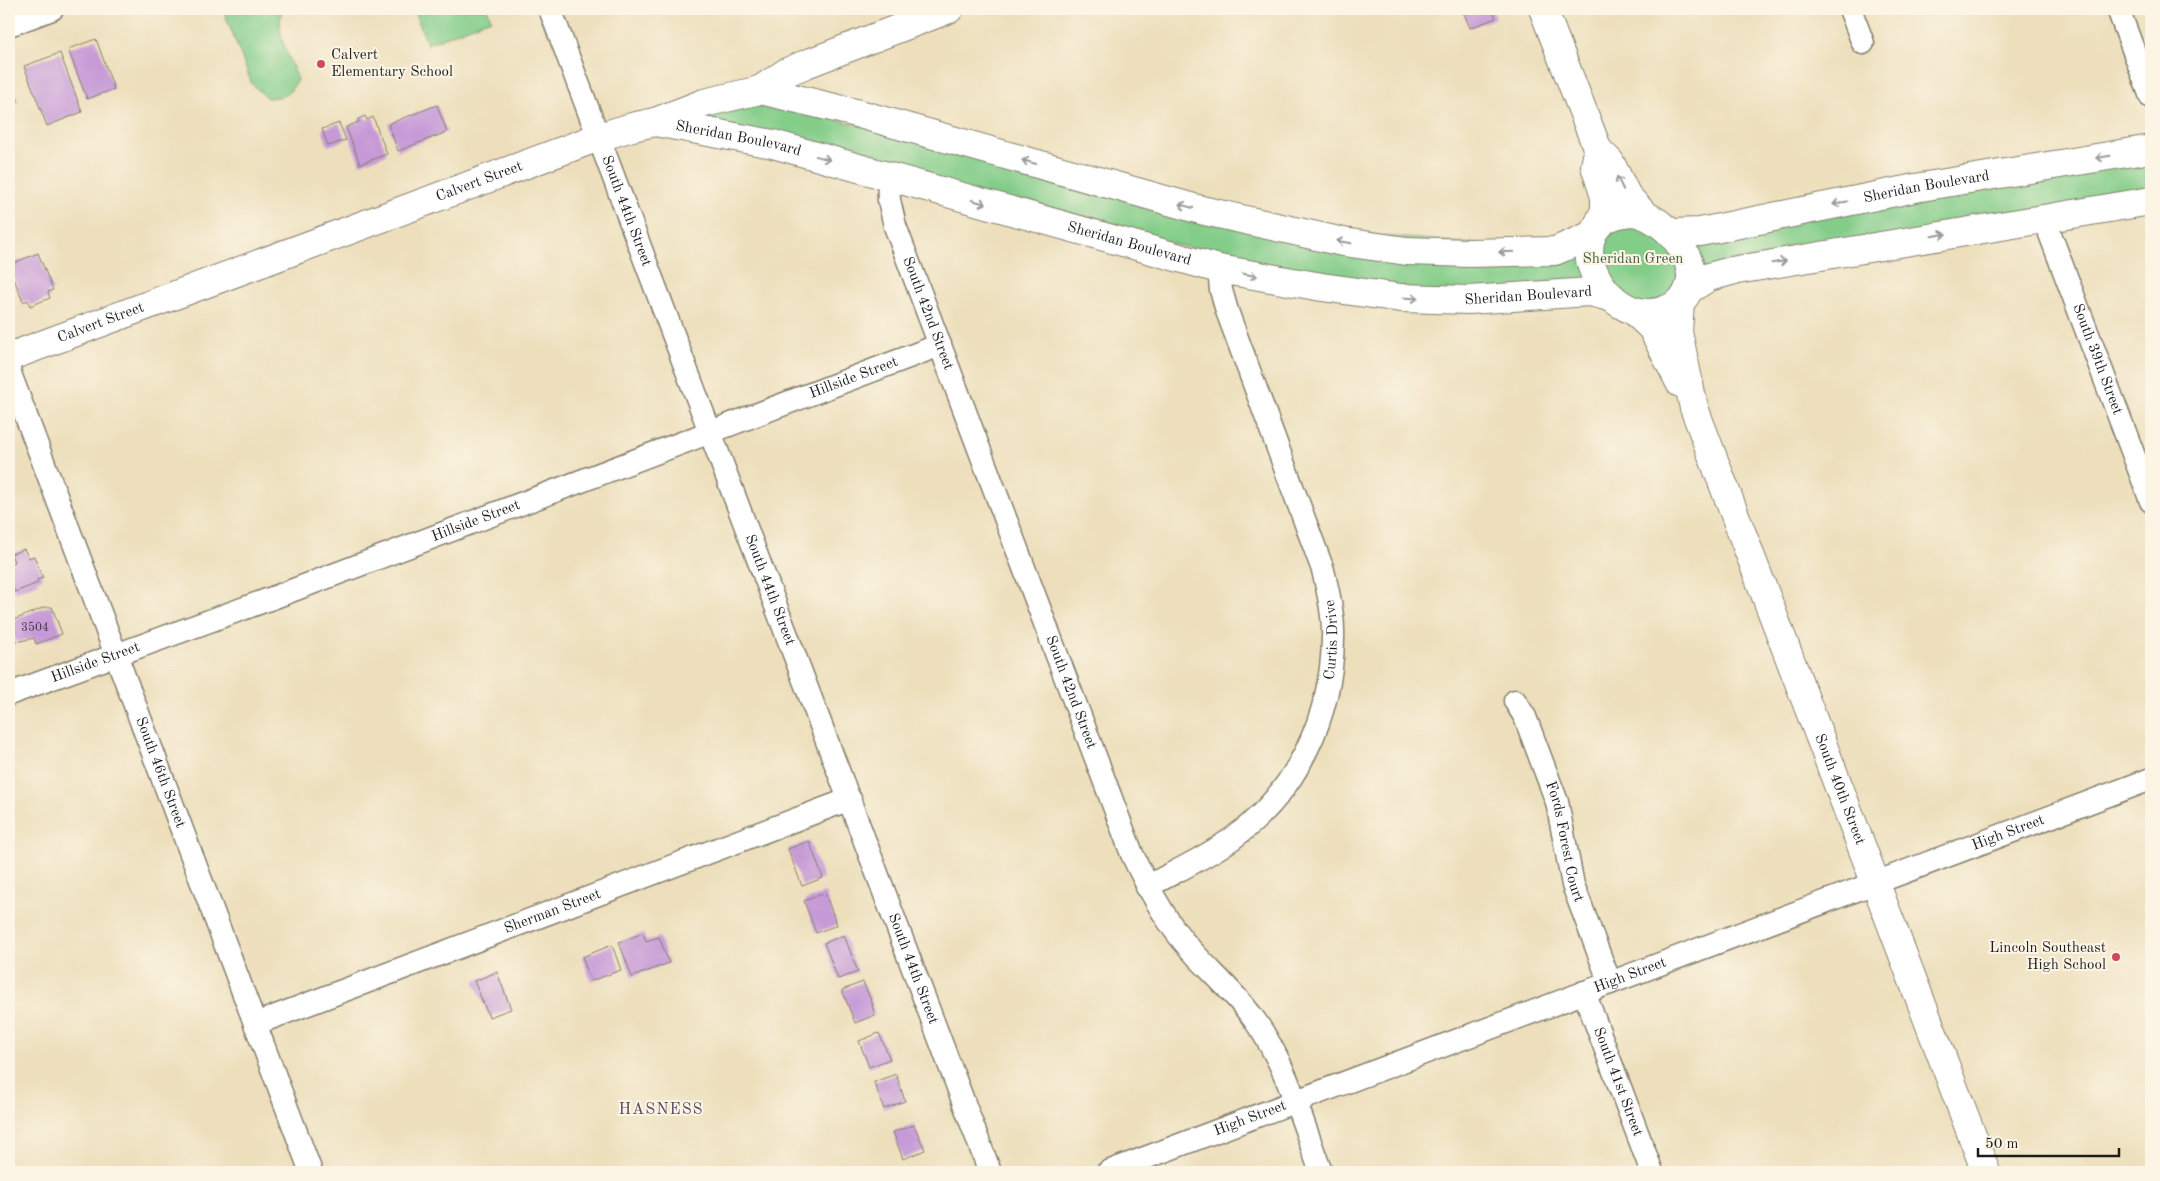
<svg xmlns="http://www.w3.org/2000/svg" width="2160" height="1181" viewBox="0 0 2160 1181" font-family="'Old Standard TT',serif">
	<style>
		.green { fill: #83cd89; stroke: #507452 }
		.building { fill: #c69ad7 }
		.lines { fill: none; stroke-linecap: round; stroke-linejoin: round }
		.minor-casing { stroke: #847e6c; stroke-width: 25 }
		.tertiary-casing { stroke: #847e6c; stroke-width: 30 }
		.secondary-casing { stroke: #847e6c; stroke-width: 30 }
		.minor { stroke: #fff; stroke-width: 22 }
		.tertiary { stroke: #fff; stroke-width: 28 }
		.secondary { stroke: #fff; stroke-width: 28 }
		.oneway { stroke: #999 }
		.poi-dot { fill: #d1495b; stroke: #fcf5e5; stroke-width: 2 }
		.labels { text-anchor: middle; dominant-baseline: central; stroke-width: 4; stroke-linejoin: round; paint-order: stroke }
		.number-label { font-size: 12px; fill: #463c4b }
		.poi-label { font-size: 15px; fill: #1c1c1c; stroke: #fcf5e5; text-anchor: start }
		.street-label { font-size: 15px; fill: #1c1c1c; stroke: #fcf5e5 }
		.park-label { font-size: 15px; fill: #405a42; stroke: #fcf5e5 }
		.neighbourhood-label { font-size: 16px; letter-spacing: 1px; fill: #58485d; stroke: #fcf5e5 }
	</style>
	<rect width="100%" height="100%" fill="#fcf5e5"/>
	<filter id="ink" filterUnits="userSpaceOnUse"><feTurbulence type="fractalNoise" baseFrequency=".02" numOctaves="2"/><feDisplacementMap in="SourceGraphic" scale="10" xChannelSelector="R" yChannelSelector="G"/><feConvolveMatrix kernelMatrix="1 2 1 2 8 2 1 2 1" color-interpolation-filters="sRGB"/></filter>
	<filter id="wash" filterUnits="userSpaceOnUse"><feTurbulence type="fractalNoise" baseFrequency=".0096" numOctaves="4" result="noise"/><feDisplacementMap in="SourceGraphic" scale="20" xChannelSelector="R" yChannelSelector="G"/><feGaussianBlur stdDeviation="1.12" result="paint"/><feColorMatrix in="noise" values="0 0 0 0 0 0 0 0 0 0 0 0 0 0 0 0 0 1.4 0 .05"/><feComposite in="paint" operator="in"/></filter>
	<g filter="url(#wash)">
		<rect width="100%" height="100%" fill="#eddfbc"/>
		<path class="green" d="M223,9h59c-7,29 8,45 15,71 -8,16 -13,17 -30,18l-15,-14z
			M424,9h63l4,10 -64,25 -12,-32z
			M736,95l534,131 285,25 52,-33 65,15 479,-84v52l-420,70 -51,31 -57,3 -222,-7 -745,-176z"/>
		<g id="blocks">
			<path class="building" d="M1462,9h30l4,9 -26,10z
				M96,39l18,50 -27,10 -19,-50z
				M60,53l22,59 -35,14 -23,-60z
				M9,77l9,24 -9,3z
				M437,105l10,27 -49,19 -10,-27z
				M365,116l2,4 6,-3 14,37 -27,10 -14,-37 13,-5 -1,-3z
				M339,123l7,17 -18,6 -6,-17z
				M38,253l15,37 -5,2 2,6 -20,8 -2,-6 -5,2 -9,-23 -4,2 -1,-16z
				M24,549l5,9 5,-2 9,22 -6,2 1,3 -23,9 -2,-4 -4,2v-26l5,-2 -3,-8z
				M45,607h7l10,27 -26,10 -2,-6 -18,4 -7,-20z
				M809,841l14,37 -21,8 -14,-37z
				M825,893l12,32 -21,8 -12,-32z
				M643,933l3,8 13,-4 10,26 -37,14 -13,-35z
				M844,935l14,37 -20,7 -14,-36z
				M612,945l9,25 -30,11 -9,-24z
				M497,972l14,37 -22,8 -15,-36z
				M863,982l10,23 -1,1 3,9 -20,8 -13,-33z
				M879,1033l11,26 -21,8 -10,-26z
				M896,1074l9,27 -21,8 -10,-27z
				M914,1125l11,25 -22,9 -10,-27z
				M931,1166l2,6h-19z"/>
		</g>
	</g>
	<g filter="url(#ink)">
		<use href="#blocks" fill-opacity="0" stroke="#847e6c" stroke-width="1"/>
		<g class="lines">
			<g class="minor-casing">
				<g id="minor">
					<path id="s1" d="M550,9l440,1163"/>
					<path d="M1850,9l13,34"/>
					<path d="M2118,9l33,88"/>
					<path d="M9,25l43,-16"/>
					<path id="s2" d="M888,176l1,24 6,26 237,628c14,30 28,57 48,83 24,30 54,53 76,85 31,44 46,100 65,150"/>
					<path id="s3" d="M2044,218l107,283"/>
					<path id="s4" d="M9,371l302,801"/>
					<path id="s5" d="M9,694l266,-97 665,-252"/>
					<path id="s6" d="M1515,701l10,16 32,85 16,83 37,98"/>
					<path id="s7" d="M1147,887c29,-16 60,-30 86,-49 64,-46 99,-122 100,-200 1,-23 -5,-46 -10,-68l-96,-259 -6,-21 -2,-21"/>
					<path id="s8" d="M1584,992l68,180"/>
					<path id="s9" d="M255,1024l595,-225"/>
					<path id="s10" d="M1108,1172l1043,-393"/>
				</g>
			</g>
			<g class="tertiary-casing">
				<path id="tertiary" d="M760,90l27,-18 19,-8 143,-55"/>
			</g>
			<g class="secondary-casing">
				<g id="secondary">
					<path d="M1543,9l55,141 12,12 17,34 17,18"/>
					<path id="s11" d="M655,122l118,22 446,125 103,18 79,11 68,2 121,-8 23,6"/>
					<path d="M1598,152l-3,14 10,31v13l-7,15"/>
					<path d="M1634,212c45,9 85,79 31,98 -62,23 -118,-94 -31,-98z"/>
					<path id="s12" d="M1672,233l28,-1 215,-44 236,-39"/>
					<path d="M1688,290l21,-13 22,-6 420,-70"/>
					<path id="s13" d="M1680,302l-2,30 16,76 292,764"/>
					<path d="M1634,311l18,17 28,55"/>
					<path id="s14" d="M9,357l590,-220 33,-10 23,-5 49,-19 56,-13 96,23 345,97 142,32 64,9 63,2 85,-2 37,-16"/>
				</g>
			</g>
			<use href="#minor" class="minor"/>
			<use href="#tertiary" class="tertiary"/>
			<use href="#secondary" class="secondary"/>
		</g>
		<defs><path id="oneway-shaft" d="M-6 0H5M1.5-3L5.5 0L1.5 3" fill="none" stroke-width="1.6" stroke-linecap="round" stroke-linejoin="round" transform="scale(1.25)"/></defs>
		<g class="oneway">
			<use href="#oneway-shaft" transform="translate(2103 157) rotate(171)"/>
			<use href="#oneway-shaft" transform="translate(823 158) rotate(15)"/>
			<use href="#oneway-shaft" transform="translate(1029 162) rotate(-164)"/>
			<use href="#oneway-shaft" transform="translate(1620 183) rotate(-115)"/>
			<use href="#oneway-shaft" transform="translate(979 202) rotate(16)"/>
			<use href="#oneway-shaft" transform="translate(1840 203) rotate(168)"/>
			<use href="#oneway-shaft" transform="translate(1186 206) rotate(-165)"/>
			<use href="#oneway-shaft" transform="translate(1939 235) rotate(-9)"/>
			<use href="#oneway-shaft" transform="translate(1344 242) rotate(-170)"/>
			<use href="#oneway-shaft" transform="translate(1506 252) rotate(178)"/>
			<use href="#oneway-shaft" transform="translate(1779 262) rotate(-10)"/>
			<use href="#oneway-shaft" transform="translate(1250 275) rotate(10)"/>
			<use href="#oneway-shaft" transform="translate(1411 298) rotate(2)"/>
		</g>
	</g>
	<g class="poi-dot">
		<circle cx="321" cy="64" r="5"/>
		<circle cx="2116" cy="957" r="5"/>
	</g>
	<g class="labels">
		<g class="number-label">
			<text x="35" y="628">3504</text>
		</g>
		<g class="poi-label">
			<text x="331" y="55">Calvert<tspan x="331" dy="17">Elementary School</tspan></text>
			<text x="2106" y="948" text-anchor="end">Lincoln Southeast<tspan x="2106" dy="17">High School</tspan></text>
		</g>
		<g class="street-label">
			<text stroke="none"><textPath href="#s11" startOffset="85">Sheridan Boulevard</textPath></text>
			<text stroke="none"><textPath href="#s14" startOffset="502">Calvert Street</textPath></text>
			<text stroke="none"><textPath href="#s12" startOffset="259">Sheridan Boulevard</textPath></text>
			<text stroke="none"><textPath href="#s1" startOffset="216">South 44th Street</textPath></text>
			<text stroke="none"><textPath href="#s11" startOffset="490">Sheridan Boulevard</textPath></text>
			<text stroke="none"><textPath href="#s11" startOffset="895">Sheridan Boulevard</textPath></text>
			<text stroke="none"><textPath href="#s2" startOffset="144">South 42nd Street</textPath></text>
			<text stroke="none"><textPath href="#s14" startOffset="98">Calvert Street</textPath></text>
			<text stroke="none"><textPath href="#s3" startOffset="151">South 39th Street</textPath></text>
			<text stroke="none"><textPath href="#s5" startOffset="902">Hillside Street</textPath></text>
			<text stroke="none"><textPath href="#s5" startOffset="498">Hillside Street</textPath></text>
			<text stroke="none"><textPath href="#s1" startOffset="621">South 44th Street</textPath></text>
			<text stroke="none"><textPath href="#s7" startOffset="329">Curtis Drive</textPath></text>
			<text stroke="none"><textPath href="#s5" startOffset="92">Hillside Street</textPath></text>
			<text stroke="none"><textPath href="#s2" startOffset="549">South 42nd Street</textPath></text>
			<text stroke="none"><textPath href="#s4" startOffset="429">South 46th Street</textPath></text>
			<text stroke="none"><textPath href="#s13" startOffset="516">South 40th Street</textPath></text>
			<text stroke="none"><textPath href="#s10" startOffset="962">High Street</textPath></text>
			<text stroke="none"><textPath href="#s6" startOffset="150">Fords Forest Court</textPath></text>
			<text stroke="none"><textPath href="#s9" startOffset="318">Sherman Street</textPath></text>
			<text stroke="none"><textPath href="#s1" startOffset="1026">South 44th Street</textPath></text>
			<text stroke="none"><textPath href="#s10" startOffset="558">High Street</textPath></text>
			<text stroke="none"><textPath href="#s8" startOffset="96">South 41st Street</textPath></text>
			<text stroke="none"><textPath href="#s10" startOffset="152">High Street</textPath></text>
		</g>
		<g class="park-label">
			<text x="1633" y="259">Sheridan Green</text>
		</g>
		<g class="neighbourhood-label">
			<text x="661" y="1110">HASNESS</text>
		</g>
	</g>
	<rect width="2160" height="1181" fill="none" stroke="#fcf5e5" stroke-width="30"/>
	<path d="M1978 1148v8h141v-8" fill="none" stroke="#1c1c1c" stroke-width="2.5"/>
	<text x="1985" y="1148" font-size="15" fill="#1c1c1c" stroke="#fcf5e5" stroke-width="4" paint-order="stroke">50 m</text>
</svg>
